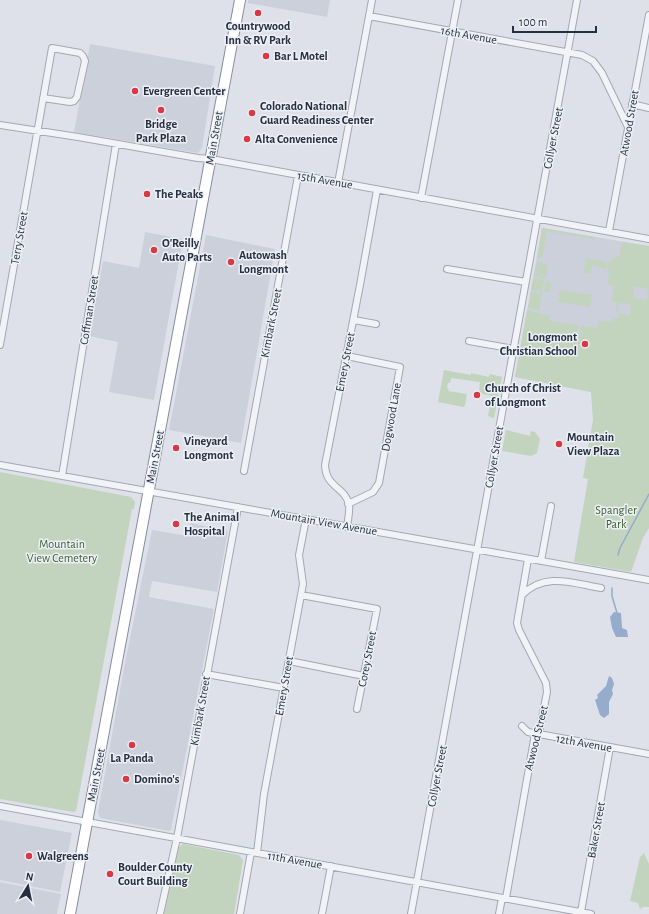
<svg xmlns="http://www.w3.org/2000/svg" width="649" height="914" viewBox="0 0 649 914" font-family="'Alegreya Sans',sans-serif">
	<style>
		.built { fill: #ccd0db }
		.green { fill: #c2d3be; fill-rule: evenodd }
		.water { fill: #96accc }
		.lines { fill: none; stroke-linecap: round; stroke-linejoin: round }
		.stream { stroke: #96accc; stroke-width: 1.5 }
		.minor-casing { stroke: #a3a8b3; stroke-width: 8 }
		.highway-casing { stroke: #848da0; stroke-width: 12 }
		.minor { stroke: #f1f3f7; stroke-width: 6 }
		.highway { stroke: #fff; stroke-width: 10 }
		.poi-dot { fill: #d73946; stroke: #edf1f6; stroke-width: 1.5 }
		.labels { text-anchor: middle; dominant-baseline: central; stroke-width: 3; stroke-linejoin: round; paint-order: stroke }
		.poi-label { font-size: 12px; font-weight: bold; fill: #262e41; stroke: #edf1f6; text-anchor: start }
		.street-label { font-size: 12px; fill: #262e41; stroke: #edf1f6 }
		.park-label { font-size: 12px; fill: #385d32; stroke: #edf1f6 }
	</style>
	<rect width="100%" height="100%" fill="#dee1e9"/>
	<path class="built" d="M248,0h82l-3,17 -79,-14z
		M90,44l125,22 -13,82 -4,5 -124,-21z
		M542,228l107,18v153l-58,-7 -76,-15z
		M145,232l38,7 -29,161 -45,-8 9,-50 -29,-6 14,-75 36,7z
		M206,235l69,14 -34,194 -72,-13z
		M190,523l38,8 -11,61 -65,-11 -3,16 65,12 -43,221 -2,1 -69,-13 -2,-6 26,-144 28,-138 36,6z
		M0,820l72,13 -12,59 -60,-12z
		M0,882l61,12 -4,20h-57z"/>
	<path class="green" d="M542,228h1l51,9v2l-47,-8 -5,27 -5,-1z
		M622,242l27,4v282l-6,10 -12,34 -57,-10 14,-83 -5,-1 10,-58 -2,-28 -76,-15 12,-67 23,6 -1,5 29,4 -3,24h2l3,-22 1,-1 16,2 2,-8 14,2 1,-4h4l1,-5 11,2 1,-11 -11,-2 -2,9h-2l1,-8 -5,-1 2,-16 -7,-2 2,-9 -1,-12 6,-6h5zM634,286l14,3 -1,11 -14,-2z
		M586,258l21,4v7l-15,-4 -2,9 -6,-1z
		M537,262l11,2 -3,15 -11,-3z
		M533,278l11,2 -2,12 -11,-2z
		M546,281l5,1 -1,10 -6,-1z
		M560,290l32,5 -2,12 -32,-5z
		M531,292l11,2 -3,17 -11,-3z
		M444,370l27,5v-2l18,4 1,-3 12,3 -8,41 -6,-2 4,-20 -13,-3 1,-11 -29,-4 -1,5h-2l-1,5 2,1 -1,2 19,3 -2,11 -1,2 -26,-5z
		M506,430l24,6 1,-5 4,1 5,7 -3,14 -6,3 -29,-5z
		M0,472l131,25 4,5 -1,7h-2l-56,302 -3,1 -73,-13z
		M183,844l56,11 4,5 -9,54h-70l14,-66z
		M644,853l5,11v43h-6l-3,2 -2,-6 -8,-2 10,-44z"/>
	<path class="water" d="M614,612l7,1 1,15 5,2 1,7h-12l-4,-9 -2,-11z
		M609,676l3,2 2,6 -2,6 1,4 -4,8v12l-5,4 -4,-3 -5,-15 3,-2 -1,-3 9,-9z"/>
	<g class="lines">
		<path class="stream" d="M618,555l2,-7 29,-54
			M612,588v8l5,17"/>
		<g class="minor-casing">
			<path id="minor" d="M369,16l213,39 11,6 9,12 26,54
				M632,104l17,4
				M0,125l78,12 120,21 13,1 438,80
				M338,183l34,-183
				M421,198l37,-198
				M609,231l40,-216
				M447,269l79,13
				M354,320l22,4
				M469,341l45,8
				M0,345l52,-297 28,5 3,3 2,5 -8,36 -3,4 -4,1 -27,-4
				M347,356l53,11 -21,116 -6,9 -25,12
				M0,465l649,115
				M244,471l54,-295
				M62,476l54,-332
				M347,527c1,-8 3,-15 2,-23 -5,-18 -23,-16 -24,-39l35,-180 17,-95
				M541,561l10,-55
				M301,595l76,14 -20,100
				M522,595c23,-23 50,-12 79,-7
				M289,661l75,15
				M206,674l78,14
				M522,726l6,6 121,22
				M0,806l591,108
				M257,853l7,-59 39,-210 -4,-29 7,-36
				M506,898l29,-164 5,-6 7,-36 -1,-9 -27,-53 -2,-7 11,-64
				M581,912l29,-165
				M160,914l17,-76 61,-331
				M240,914l11,-62
				M322,914l9,-48
				M411,914l166,-914
				M499,914l3,-16"/>
		</g>
		<g class="highway-casing">
			<path id="highway" d="M70,914l170,-914"/>
		</g>
		<use href="#minor" class="minor"/>
		<use href="#highway" class="highway"/>
	</g>
	<g class="poi-dot">
		<circle cx="258" cy="13" r="4"/>
		<circle cx="266" cy="56" r="4"/>
		<circle cx="135" cy="91" r="4"/>
		<circle cx="161" cy="110" r="4"/>
		<circle cx="252" cy="113" r="4"/>
		<circle cx="247" cy="139" r="4"/>
		<circle cx="147" cy="194" r="4"/>
		<circle cx="154" cy="250" r="4"/>
		<circle cx="231" cy="262" r="4"/>
		<circle cx="585" cy="344" r="4"/>
		<circle cx="477" cy="395" r="4"/>
		<circle cx="559" cy="444" r="4"/>
		<circle cx="176" cy="448" r="4"/>
		<circle cx="176" cy="524" r="4"/>
		<circle cx="132" cy="745" r="4"/>
		<circle cx="126" cy="779" r="4"/>
		<circle cx="29" cy="856" r="4"/>
		<circle cx="110" cy="874" r="4"/>
	</g>
	<g class="labels">
		<g class="poi-label">
			<text x="258" y="26" text-anchor="middle">Countrywood<tspan x="258" dy="14">Inn &amp; RV Park</tspan></text>
			<text x="274" y="56">Bar L Motel</text>
			<text x="143" y="91">Evergreen Center</text>
			<text x="260" y="106">Colorado National<tspan x="260" dy="14">Guard Readiness Center</tspan></text>
			<text x="161" y="124" text-anchor="middle">Bridge<tspan x="161" dy="14">Park Plaza</tspan></text>
			<text x="255" y="139">Alta Convenience</text>
			<text x="155" y="194">The Peaks</text>
			<text x="162" y="243">O'Reilly<tspan x="162" dy="14">Auto Parts</tspan></text>
			<text x="239" y="255">Autowash<tspan x="239" dy="14">Longmont</tspan></text>
			<text x="577" y="337" text-anchor="end">Longmont<tspan x="577" dy="14">Christian School</tspan></text>
			<text x="485" y="388">Church of Christ<tspan x="485" dy="14">of Longmont</tspan></text>
			<text x="567" y="437">Mountain<tspan x="567" dy="14">View Plaza</tspan></text>
			<text x="184" y="441">Vineyard<tspan x="184" dy="14">Longmont</tspan></text>
			<text x="184" y="517">The Animal<tspan x="184" dy="14">Hospital</tspan></text>
			<text x="132" y="758" text-anchor="middle">La Panda</text>
			<text x="134" y="779">Domino's</text>
			<text x="37" y="856">Walgreens</text>
			<text x="118" y="867">Boulder County<tspan x="118" dy="14">Court Building</tspan></text>
		</g>
		<g class="street-label">
			<text transform="translate(469 35) rotate(10)">16th Avenue</text>
			<text transform="translate(629 123) rotate(-80)">Atwood Street</text>
			<text transform="translate(214 138) rotate(-80)">Main Street</text>
			<text transform="translate(553 138) rotate(-79)">Collyer Street</text>
			<text transform="translate(325 180) rotate(10)">15th Avenue</text>
			<text transform="translate(19 238) rotate(-80)">Terry Street</text>
			<text transform="translate(89 310) rotate(-81)">Coffman Street</text>
			<text transform="translate(271 323) rotate(-79)">Kimbark Street</text>
			<text transform="translate(345 362) rotate(-79)">Emery Street</text>
			<text transform="translate(391 417) rotate(-80)">Dogwood Lane</text>
			<text transform="translate(155 457) rotate(-79)">Main Street</text>
			<text transform="translate(494 457) rotate(-80)">Collyer Street</text>
			<text transform="translate(324 522) rotate(10)">Mountain View Avenue</text>
			<text transform="translate(367 659) rotate(-79)">Corey Street</text>
			<text transform="translate(284 686) rotate(-80)">Emery Street</text>
			<text transform="translate(200 711) rotate(-80)">Kimbark Street</text>
			<text transform="translate(536 738) rotate(-76)">Atwood Street</text>
			<text transform="translate(584 743) rotate(10)">12th Avenue</text>
			<text transform="translate(96 775) rotate(-79)">Main Street</text>
			<text transform="translate(437 776) rotate(-79)">Collyer Street</text>
			<text transform="translate(596 830) rotate(-80)">Baker Street</text>
			<text transform="translate(295 860) rotate(10)">11th Avenue</text>
		</g>
		<g class="park-label">
			<text x="616" y="510">Spangler<tspan x="616" dy="14">Park</tspan></text>
			<text x="62" y="544">Mountain<tspan x="62" dy="14">View Cemetery</tspan></text>
		</g>
	</g>
	<g transform="translate(28 886) rotate(10)" stroke="#edf1f6" stroke-width="3" paint-order="stroke">
	<path d="M0-3L7 15L0 10L-7 15Z" fill="#262e41"/>
	<text y="-6" font-size="11" font-weight="bold" text-anchor="middle" fill="#262e41">N</text>
	</g>
	<path d="M513 26v6h83v-6" fill="none" stroke="#262e41" stroke-width="2"/>
	<text x="519" y="26" font-size="12" fill="#262e41" stroke="#edf1f6" stroke-width="3" paint-order="stroke">100 m</text>
</svg>
